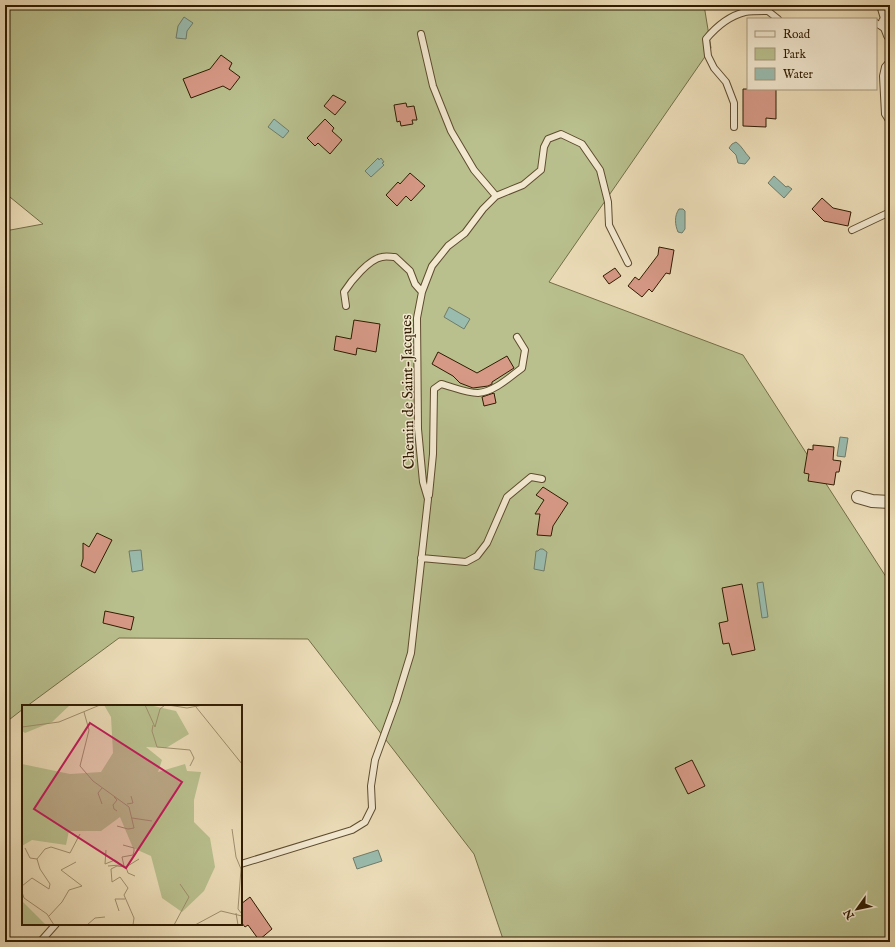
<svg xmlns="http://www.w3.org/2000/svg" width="895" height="947" viewBox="0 0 895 947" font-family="'IM FELL English',serif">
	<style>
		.green { fill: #b9c08e; stroke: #746e47 }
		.water { fill: #99bcaf; stroke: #6f7c69 }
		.building { fill: #d69986; stroke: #2f1b00 }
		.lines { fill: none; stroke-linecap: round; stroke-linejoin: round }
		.service-casing { stroke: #5e4c2e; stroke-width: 8 }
		.minor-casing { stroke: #5e4c2e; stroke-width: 14 }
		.service { stroke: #f3e9d1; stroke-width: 6 }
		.minor { stroke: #f3e9d1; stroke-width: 12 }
		.labels { text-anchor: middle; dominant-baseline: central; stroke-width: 3; stroke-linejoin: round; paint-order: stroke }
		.street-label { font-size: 15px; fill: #2f1b00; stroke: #f3e9d1 }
		.inset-road { fill: none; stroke: #a08f6e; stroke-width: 1 }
		.view { fill: #c2185b; fill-opacity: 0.15; stroke: #c2185b; stroke-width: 2 }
		.inset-edge { fill: none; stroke: #2f1b00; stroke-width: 2 }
	</style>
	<rect width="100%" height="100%" fill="#ecddb8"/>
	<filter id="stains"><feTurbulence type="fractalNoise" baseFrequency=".005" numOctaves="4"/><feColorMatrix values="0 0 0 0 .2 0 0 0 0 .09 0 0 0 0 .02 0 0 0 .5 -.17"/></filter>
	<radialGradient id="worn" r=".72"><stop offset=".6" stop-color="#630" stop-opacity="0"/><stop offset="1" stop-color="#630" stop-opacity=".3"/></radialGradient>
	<path class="green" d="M5,5h699l7,43 -162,234 194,73 147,228v359h-386l-30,-88 -166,-215 -189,-1 -92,68h-4v3l-18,14v-492l38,-7 -38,-31z"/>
	<path class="water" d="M184,17l9,6 -6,8 -1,8 -10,-1 2,-12z
		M274,119l15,12 -6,7 -15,-11z
		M736,142c6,4 8,10 14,16l-5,6 -7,-1 -2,-8 -7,-7 3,-4z
		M378,158l1,2 2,-2 3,4 -2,1 2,2 -13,12 -6,-6z
		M774,176l12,11 2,-1 4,3 -8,9 -16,-15z
		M679,209h4l2,2v18l-3,4 -4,-1c-3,-7 -4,-16 1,-23z
		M449,307l21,12 -6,10 -20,-12z
		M840,437l8,1 -3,19 -8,-1z
		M540,549h3l4,3 -3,19 -10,-2 2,-18h2z
		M141,550l2,20 -11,2 -3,-21z
		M763,582l5,35 -6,1 -5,-35z
		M378,850l4,11 -25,8 -4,-11z"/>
	<path class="building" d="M221,55l11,8 -3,6 11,8 -10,13 -7,-4 -32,12 -8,-19 27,-10z
		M743,89h33v30l-10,-1v9l-23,-1z
		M333,95l13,7 -11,13 -11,-9z
		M406,103l1,4 7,-1 3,14h-5l1,4 -12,2 -1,-5 -3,1 -3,-17z
		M325,119l9,9 -2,3 10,9 -12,14 -12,-11 -3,3 -8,-8z
		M410,173l15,13 -14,15 -5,-5 -9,10 -11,-11 12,-13 2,2z
		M822,198l11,10 18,4 -3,14 -24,-5 -12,-12z
		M659,247l15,3 -4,24 -4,-1 -14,19 -3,-3 -7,8 -14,-11 7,-9 4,3 19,-25z
		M615,268l6,8 -12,8 -6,-8z
		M354,320l26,4 -4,28 -19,-4 -1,7 -22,-5 2,-14 15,3z
		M438,352l39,21 30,-17 7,12 -22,14v2l-4,2 -15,2 -13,-5 -7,-7 -21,-12z
		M494,393l2,10 -12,3 -2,-9z
		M813,445l21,2 -1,13 8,1 -2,11h-3l-2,13 -26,-4 1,-7 -5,-1 4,-24 5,1z
		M543,487l25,16 -15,23 -2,10 -14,-1 3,-21h-5l9,-14 -8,-5z
		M97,533l15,7 -17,33 -14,-7 2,-7v-16l6,4z
		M742,584l13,66 -23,5 -3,-12 -6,1 -4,-21 9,-2 -6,-33z
		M105,611l29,6 -3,13 -28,-7z
		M692,760l13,26 -17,8 -13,-26z
		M250,897l22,32 -13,11 -11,-15 -3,2 -4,-5v-18z"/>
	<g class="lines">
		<g class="service-casing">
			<path id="service" d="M880,5l5,17
				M876,23l11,7
				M421,34l12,52 18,45 23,39 22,26
				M890,61l-5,6 -2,9 2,38 5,8
				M734,127v-24l-8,-21 -12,-14 -6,-12 -2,-17c10,-12 23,-23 39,-27 7,-1 16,-1 23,-1l10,8
				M852,230l38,-18
				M346,306l-2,-14c7,-11 25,-33 38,-35 4,-1 9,0 13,0l15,14 5,13 7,8
				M429,495l4,-41 1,-65 7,-5c12,3 25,9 37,9 16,-1 32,-16 44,-25l3,-18 -8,-13
				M421,558l45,4 11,-6 10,-13 20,-46 24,-20 11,2
				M241,864l111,-34 13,-8 7,-14 -1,-22 4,-26 21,-58 15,-49 17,-154 -5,-17 -5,-53 -1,-111 5,-26 10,-26 16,-20 17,-13 18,-24 13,-13 27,-11 18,-15 3,-23 4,-8 13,-5 21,10 18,26 8,32 1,23 19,38
				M40,942l16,-18"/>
		</g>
		<g class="minor-casing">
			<path id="minor" d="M885,22l5,13
				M858,497l14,4 18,1"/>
		</g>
		<use href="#service" class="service"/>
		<use href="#minor" class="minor"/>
	</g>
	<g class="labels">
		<g class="street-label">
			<text transform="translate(408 392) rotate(-91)">Chemin de Saint-Jacques</text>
		</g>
	</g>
	<g transform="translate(22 705)">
		<rect width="220" height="220" fill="#ecddb8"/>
		<path d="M0,0h48l-18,17 -27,11 -3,-2zM82,0h45l27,6 13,23 -23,14 -20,-1 16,13 -4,12 27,-8 2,7 14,1 -7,28v22l16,16 5,29 -11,24 -22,21 -20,-14 -11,-42 -18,-8 -13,-31 -19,14h-32l-3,14 -34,-5 -10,6v-82l48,10 31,-2 12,-19 -2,-36zM0,196l24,24h-24z" fill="#b9c08e"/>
		<path class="inset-road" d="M123,0l10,22 5,-18 5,-4M146,0l19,3 16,-3M174,2l46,57M62,7l5,18 -9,36 13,15 36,26 5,21 -6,1 -11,-3M131,20l-1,6 5,16 33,3 4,8 -4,8M0,22l37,-5 41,-17M80,83l-4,5 4,11M92,92l3,3 -4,5 1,4 3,2M105,99l6,-1 -2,-7M110,113l20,3M210,124l4,28 5,12 -3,40 4,5M101,140l11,3v3l-1,4 -11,2 2,9M3,143l5,10 7,1M84,145l-1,14 10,-4 6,5M86,161l12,-1M104,162l2,6 7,3M0,181l10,-8 17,11 1,-5 -10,-15 -3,-10 8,-10 6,-2 19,6 10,-19M0,187l2,6 23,16 7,11M97,206l-4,-12h10M214,208l2,12M27,211l13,-14 7,-12 13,-4 -21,-16 15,-8M65,220l8,-7 10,-1M111,220l1,-7 -10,-23 4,-7 -8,-11 -8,5 -1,-13 6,-3 9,1 13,-8M152,220l15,-28 -9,-13M173,220l26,-14 21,5"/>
		<path class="view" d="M68,18l92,59 -56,86 -92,-59z"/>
		<rect width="220" height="220" class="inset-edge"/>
	</g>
	<rect width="895" height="947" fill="none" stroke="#ecddb8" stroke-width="20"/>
	<rect x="6" y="6" width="883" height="935" fill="none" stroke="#2f1b00" stroke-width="2"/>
	<rect x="10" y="10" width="875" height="927" fill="none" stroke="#2f1b00"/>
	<rect x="747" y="18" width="130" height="72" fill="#f3e9d1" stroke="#a5977d"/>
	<rect x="755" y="31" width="20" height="6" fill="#f3e9d1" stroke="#a5977d"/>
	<text x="783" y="38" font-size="12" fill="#2f1b00">Road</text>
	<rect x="755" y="48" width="20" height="12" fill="#b9c08e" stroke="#a5977d"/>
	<text x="783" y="58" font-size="12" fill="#2f1b00">Park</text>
	<rect x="755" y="68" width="20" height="12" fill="#99bcaf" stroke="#a5977d"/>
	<text x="783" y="78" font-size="12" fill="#2f1b00">Water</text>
	<g transform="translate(857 909) rotate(237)" stroke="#f3e9d1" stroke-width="3" paint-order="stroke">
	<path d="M0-3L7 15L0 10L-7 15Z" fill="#2f1b00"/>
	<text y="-6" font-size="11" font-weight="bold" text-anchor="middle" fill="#2f1b00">N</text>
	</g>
	<rect width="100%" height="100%" filter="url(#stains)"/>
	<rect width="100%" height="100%" fill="url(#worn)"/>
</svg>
